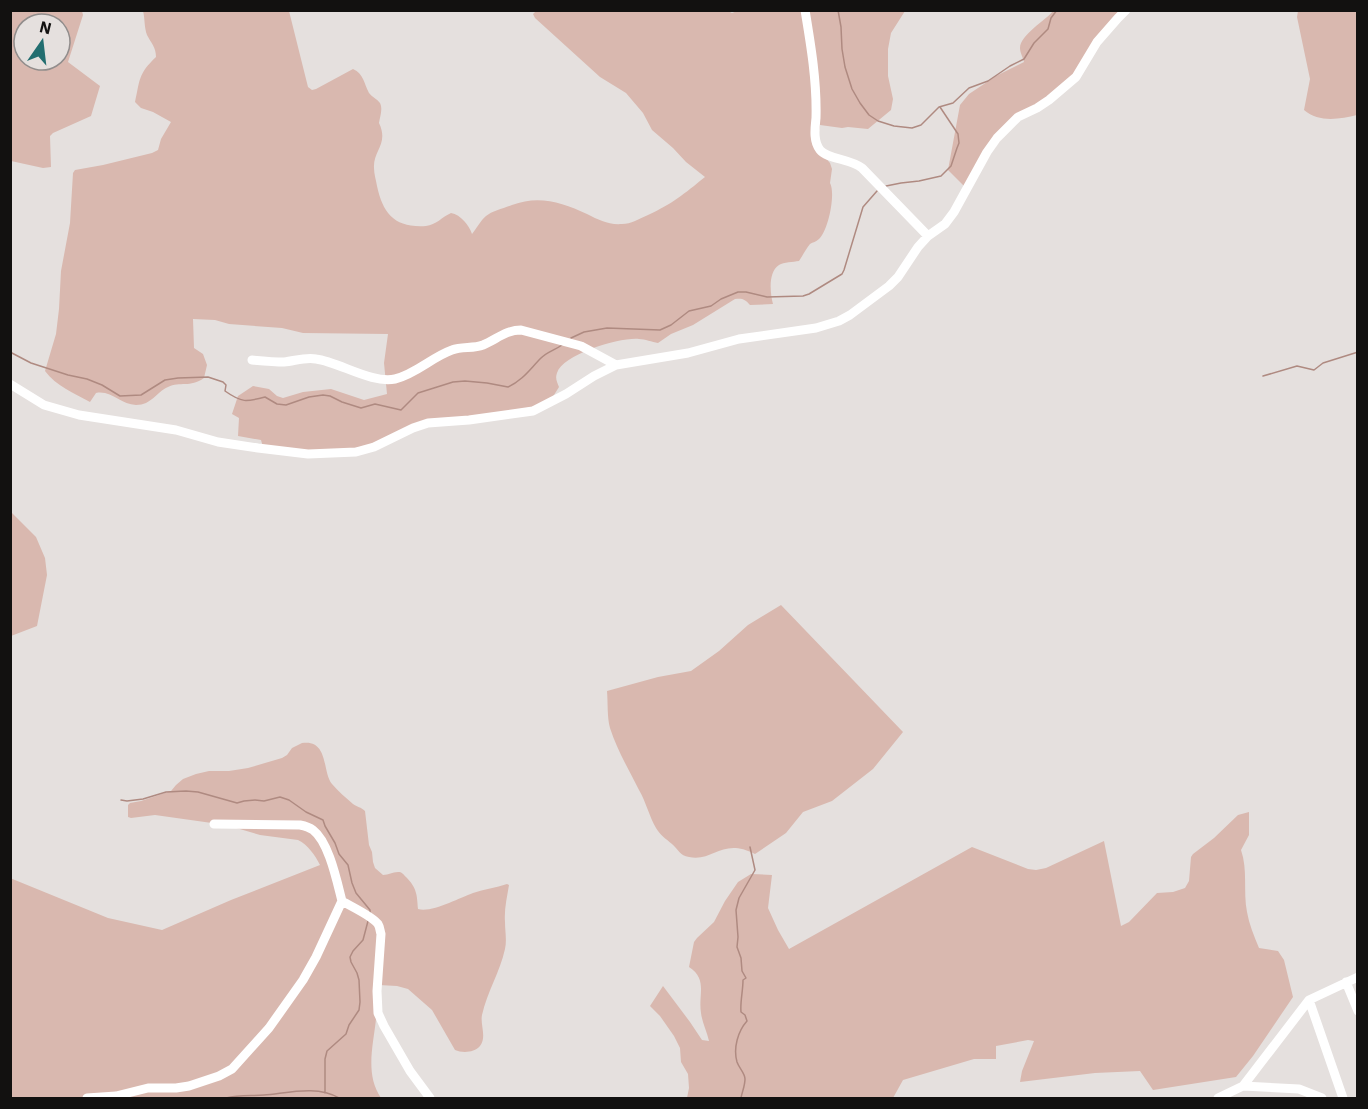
<svg xmlns="http://www.w3.org/2000/svg" width="1368" height="1109" viewBox="0 0 1368 1109" font-family="'IBM Plex Sans',sans-serif">
	<style>
		.green { fill: #d9b8af; fill-rule: evenodd }
		.lines { fill: none; stroke-linecap: round; stroke-linejoin: round }
		.stream { stroke: #af8a81; stroke-width: 1.5 }
		.minor { stroke: #fff; stroke-width: 9 }
	</style>
	<rect width="100%" height="100%" fill="#e5e0de"/>
	<path class="green" d="M11,10l71,1 1,4 -15,47 32,24 -9,30 -38,17 -3,3 1,31 -8,1 -32,-7zM24,24h36v36h-36z
		M726,10l6,3 8,-3 165,1 -14,22 -3,16v27l5,23 -2,11 -23,19 -20,-2 -6,1 -22,-3 -3,16 6,14 7,8 2,6 -2,14c6,11 -2,48 -11,56 -3,3 -6,3 -9,5 -4,5 -7,11 -11,17 -6,1 -15,1 -20,4 -11,7 -9,28 -6,39l-23,1c-5,-6 -8,-7 -15,-6l-42,26 -22,9 -13,9c-6,-1 -13,-4 -19,-4 -18,-2 -76,15 -82,34 -2,5 0,9 2,14l-10,16 -64,14 -50,2 -59,27 -57,5 -56,-4 -2,-7 -23,-4 1,-18 -7,-4 6,-18 15,-10 16,3 8,7 6,2 20,-6 28,-3 33,11 23,-6 -3,-31 4,-29 -85,-1 -21,-5 -53,-4 -14,-4 -22,-1 1,29 9,6 4,11 -3,13c-14,10 -24,3 -36,9 -12,5 -16,18 -32,18 -15,0 -24,-15 -40,-12l-6,9c-16,-9 -34,-16 -45,-31l11,-37 3,-25 2,-38 9,-48 3,-50 2,-3 28,-5 49,-12 6,-3 3,-11 10,-17 -18,-10 -12,-4 -6,-6c5,-22 3,-28 21,-45 0,-10 -5,-14 -9,-22 -3,-8 -2,-17 -4,-24h146l19,76 4,3 4,-1 37,-20c11,5 11,15 16,24 3,4 8,6 11,10 3,6 0,13 -1,20 10,21 -6,27 -5,45 0,6 2,12 3,18 6,28 18,42 49,40 10,-1 16,-9 25,-13 10,2 18,12 21,21 4,-5 9,-14 14,-18 6,-5 18,-8 26,-11 26,-10 50,-3 75,9 12,6 21,11 35,10 9,0 17,-5 26,-9 24,-11 36,-21 57,-38l-19,-15 -13,-14 -21,-18 -9,-17 -17,-20 -26,-16 -65,-59 -2,-4 3,-3z
		M1053,11h77l-19,18 -42,54 -48,32 -57,71 -16,-16 12,-65 9,-11 27,-18 28,-14c-1,-5 -4,-9 -4,-14 0,-13 26,-28 33,-37z
		M1298,11h59v104c-17,4 -38,8 -53,-5l6,-31 -13,-62z
		M11,512l25,25 9,21 2,17 -10,51 -26,10z
		M781,605l122,127 -30,37 -41,32 -29,11 -17,21 -31,21c-33,-17 -41,8 -66,3 -9,-1 -11,-8 -17,-13 -7,-6 -11,-8 -16,-16 -7,-12 -10,-26 -17,-38 -10,-20 -22,-40 -29,-62 -3,-11 -2,-25 -3,-37l51,-14 33,-6 28,-20 29,-26z
		M302,743c27,-4 20,29 30,41 6,7 14,14 21,20 4,3 8,3 12,7l4,34 3,7 1,10 2,6 8,7c6,0 9,-3 15,-3 4,0 5,2 8,5 11,11 11,18 12,32 14,4 41,-11 55,-16 11,-4 23,-5 34,-9l2,1c-2,12 -5,25 -4,37 0,9 2,18 0,27 -5,23 -18,43 -23,66 -2,10 5,22 -2,31 -6,7 -18,7 -25,4l-23,-40 -24,-21 -11,-3 -18,-1c-1,12 -2,23 -3,34 -3,28 -11,55 5,79h-370l-1,-220 98,40 54,12 69,-30 89,-35c-5,-10 -12,-20 -22,-25l-38,-5 -34,-10 -71,-10 -24,3 -3,-1v-12l2,-2 11,-2 30,-10 5,-6 7,-6 13,-5 13,-3h20l19,-3 34,-10 5,-3 5,-7z
		M1249,812v23l-8,15c7,20 2,41 6,62 2,12 7,24 12,36l19,3 6,9 9,37 -40,59 -17,21 -83,13 -13,-19 -45,2 -75,9 2,-11 12,-30 -6,-1 -32,6v13h-22l-71,21 -10,18h-206l2,-10 -1,-14 -7,-12 -1,-14 -6,-12 -14,-20 -10,-10 13,-20 27,36 12,18 7,1c-2,-9 -7,-19 -8,-28 -3,-18 7,-34 -12,-46l5,-25 3,-4 17,-16 11,-21 13,-19 13,-8 21,1 -4,33 10,22 11,19 183,-102 56,22 8,1 10,-2 58,-27 17,85 8,-4 28,-29 16,-1 12,-4 4,-7 2,-24 2,-3 21,-16 24,-23z"/>
	<g class="lines">
		<path class="stream" d="M838,10l3,17 1,22 3,18 7,22 8,14 9,12 9,6 16,5 18,2 9,-3 18,-18 14,-4 16,-15 19,-7 22,-15 14,-7 10,-16 14,-14 3,-11 6,-8
			M886,186l15,-3 18,-2 22,-5 10,-10 6,-18 2,-5 -1,-9 -18,-27
			M571,338l13,-6 23,-4 53,2 11,-5 18,-14 22,-5 10,-7 17,-7h8l21,5 36,-1 6,-2 33,-20 2,-4 19,-63 14,-16
			M10,352l21,11 37,12 19,4 15,6 18,11 21,-1 24,-15 13,-2 30,-1 15,5 3,3 -1,6c17,12 21,11 40,6l12,7 9,1 23,-8 14,-2 7,1 12,6 19,6 14,-4 26,6 17,-17 35,-11 12,-1 22,2 21,4c15,-7 22,-18 33,-29 6,-6 14,-8 21,-13
			M1263,376l34,-10 17,4 9,-7 35,-11
			M121,800l6,1 16,-2 23,-7 20,-1 12,1 39,11 7,-2 11,-1 9,1 16,-4 9,3 17,12 17,8 2,6 10,17 4,11 9,11 4,18 4,10 14,17v3
			M325,1093v-34l2,-8 19,-17 3,-9 10,-15 1,-8 -1,-22 -2,-7 -6,-11 -1,-5 3,-6 10,-11 5,-19
			M226,1098c13,-3 25,-2 38,-3 24,-2 53,-10 75,3
			M741,1098c1,-6 4,-12 4,-19 0,-6 -6,-11 -8,-17 -4,-14 1,-31 10,-41l-2,-6 -4,-3c-1,-10 2,-21 2,-32l3,-2 -4,-7 -1,-13 -4,-11 1,-10 -2,-27 3,-12 16,-28 -5,-23"/>
		<path class="minor" d="M805,10c6,36 12,72 11,108 -1,10 -3,23 4,32 7,9 31,9 42,18l66,68
			M252,360c11,1 22,2 32,2 11,-1 21,-5 32,-3 23,3 56,25 79,20 21,-5 37,-22 57,-29 10,-4 21,-1 31,-5 14,-6 23,-15 38,-15l60,16 35,19
			M10,384l34,21 35,10 97,15 42,12 40,6 50,6 48,-2 18,-5 39,-19 15,-5 41,-3 64,-9 33,-17 28,-18 22,-11 72,-12 51,-14 77,-11 23,-7 11,-6 39,-29 9,-9 20,-30 10,-11 17,-12 9,-12 33,-60 10,-14 21,-21 19,-9 12,-8 27,-23 21,-35 21,-24 8,-8
			M342,901c10,6 30,15 36,23 2,3 2,7 3,10l-4,57 1,22 6,13 26,45 20,27
			M1346,982l12,29
			M1309,1000l34,98
			M1243,1086l56,3 23,9
			M87,1098l29,-2 32,-8h28l13,-2 30,-10 13,-7 37,-41 34,-48 13,-23 26,-56c-5,-19 -13,-59 -29,-71 -4,-3 -8,-4 -13,-5l-86,-1
			M1218,1098l25,-12 66,-86 49,-23"/>
	</g>
	<rect width="1368" height="1109" fill="none" stroke="#121110" stroke-width="24"/>
	<g transform="translate(42 42) rotate(14)"><circle r="28" fill="#e5e0de" stroke="#918d8c" stroke-width="1.5"/>
	<path d="M0-4.5L10 22L0 15L-10 22Z" fill="#226e70"/>
	<text y="-9" font-size="16" font-weight="bold" text-anchor="middle" fill="#121110">N</text>
	</g>
</svg>
